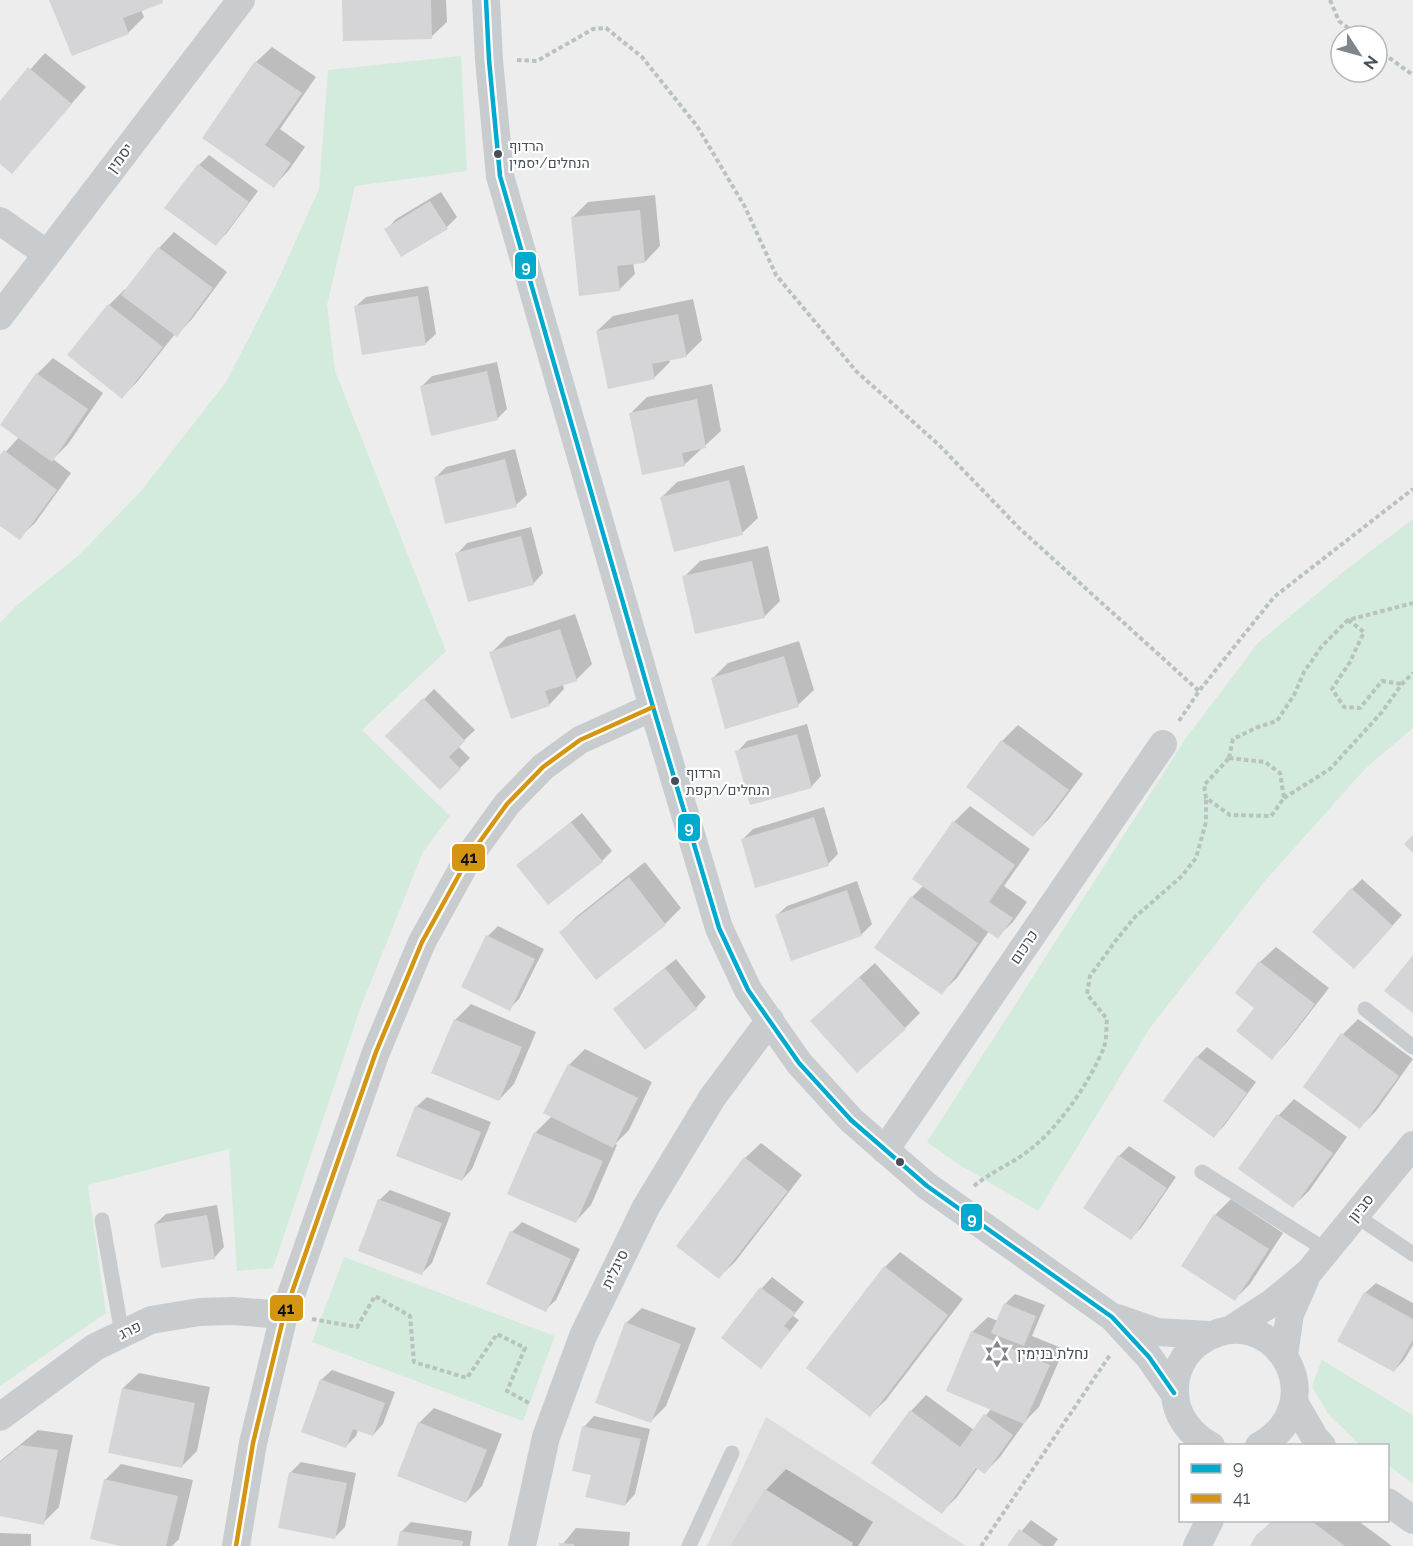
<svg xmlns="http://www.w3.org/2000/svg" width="1413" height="1546" viewBox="0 0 1413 1546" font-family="Raleway,Heebo,sans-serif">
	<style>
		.education { fill: #dcdcdd }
		.green { fill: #d3ebdd }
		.shadow { fill: #0003 }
		.building { fill: #d5d5d7 }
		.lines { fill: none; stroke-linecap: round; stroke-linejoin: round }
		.path { stroke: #b8c2bf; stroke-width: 4; stroke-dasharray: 4.5 3; stroke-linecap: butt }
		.lane { stroke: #c9ccce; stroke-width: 15 }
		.street { stroke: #c9ccce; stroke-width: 28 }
		.bus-1-casing { stroke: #fff; stroke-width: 9 }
		.bus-2-casing { stroke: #fff; stroke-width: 9 }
		.bus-1 { stroke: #00a9ce; stroke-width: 4.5 }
		.bus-2 { stroke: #d49512; stroke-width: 4.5 }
		.bus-dot { fill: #464f58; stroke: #fff; stroke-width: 2 }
		.labels { text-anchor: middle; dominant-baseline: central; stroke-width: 4.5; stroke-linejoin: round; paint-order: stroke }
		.bus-label { font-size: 14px; fill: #464f58; stroke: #fff; text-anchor: start }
		.street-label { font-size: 15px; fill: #464f58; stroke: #fff }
		.poi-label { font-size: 15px; fill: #464f58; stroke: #fff; text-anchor: start }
		.line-badge { stroke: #fff; stroke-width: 2 }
		.badge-label { font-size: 16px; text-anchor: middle; font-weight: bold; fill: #fff }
		.pale-badge-label { font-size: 16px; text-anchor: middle; font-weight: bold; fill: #111 }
	</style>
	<rect width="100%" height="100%" fill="#eeeded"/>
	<path class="education" d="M766,1417l200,129h-259z"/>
	<path class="green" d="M461,56l6,115 -112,15 -28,119 8,66 111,280 -84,79 88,86 -27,36 -63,157 -87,259 -36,3 -8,-122 -141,36 18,128 -106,73v-763l16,-17 63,-51 62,-64 85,-109 48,-93 45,-100 9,-119z
		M1413,519v209l-48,41 -101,113 -114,146 -112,183 -80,-47 -31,-22 259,-404 72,-95 85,-71z
		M344,1257l211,79 -32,85 -211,-79z
		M1322,1360l91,55v69l-25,-19v-19l-28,-1 -32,-31 -16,-28z"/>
	<path class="shadow" d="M51,0h112l-22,10 3,7 -16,16z
		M344,0h102l1,22 -16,15z
		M272,47l44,30 -36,52 25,18 -16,23 -15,16 -70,-48 52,-76z
		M45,53l41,34 -74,85 -12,-9v-60z
		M209,155l49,36 -32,43 -11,10 -16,-79z
		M441,192l16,25 -10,10 -61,3 10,-11z
		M655,195l5,51 -15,16 -12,1 2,11 -16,16 -47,-72 16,-16z
		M174,232l53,40 -35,47 -15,16 -2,-1 -38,48 -15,15 -53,-42 40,-50 16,-16 2,2 32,-43z
		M428,286l8,48 -11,10 -70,-37 11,-10z
		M693,299l9,41 -16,16 -17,3 1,3 -16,16 -57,-47 16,-15z
		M53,358l50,35 -35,51 -15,15 18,14 -36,50 -16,15 -19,-14v-66l19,-21 18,-63z
		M497,362l10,47 -10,10 -75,-33 10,-10z
		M712,384l9,47 -37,34 -53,-52 16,-16z
		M515,449l12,46 -11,10 -80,-28 10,-10z
		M744,465l14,53 -16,15 -80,-36 15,-15z
		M531,527l12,46 -10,11 -76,-30 10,-11z
		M768,546l12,55 -16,16 -80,-40 16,-16z
		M575,614l17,50 -16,16 -13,4 1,5 -15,16 -58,-52 16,-16z
		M799,641l15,49 -16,15 -86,-26 16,-16z
		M434,689l41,41 -17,16 12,12 -30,30 -52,-52z
		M807,724l14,52 -10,11 -74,-35 10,-11z
		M1018,725l65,49 -34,45 -16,16 -65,-48 34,-46z
		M970,806l60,43 -26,37 23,16 -14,20 -16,15 -8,-6 -32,47 -16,15 -29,-96 12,-12 -9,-7 39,-56z
		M824,807l14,47 -10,10 -85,-25 10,-10z
		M582,813l30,38 -10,10 -84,4z
		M645,862l36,46 -16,16 -68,54 -36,-46 15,-15z
		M1362,879l40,36 -38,42 -12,-68z
		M857,881l15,43 -10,10 -70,25 -16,-43 11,-10z
		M498,926l46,23 -25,50 -10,10 -21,-73z
		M1276,947l53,41 -42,54 -15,16 -16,-50 4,-46z
		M676,959l30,38 -10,11 -70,-9z
		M875,963l45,50 -15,15 -78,-22z
		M471,1004l65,28 -22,52 -15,16 -66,-28 22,-52z
		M1358,1019l55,40 -37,52 -16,16 -17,-93z
		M1207,1047l49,35 -32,44 -10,10 -17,-79z
		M585,1049l67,33 -23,48 -14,14 2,1 -26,60 -15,16 -41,-88 17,-17 17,-51z
		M427,1097l64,25 -19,47 -10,11 -46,-73z
		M1294,1099l53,38 -38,54 -16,15 -53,-38 39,-53z
		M761,1143l41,32 -67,87 -16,15 26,-119z
		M1129,1146l47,31 -35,51 -10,10 -12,-82z
		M390,1190l61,23 -19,50 -10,10 -43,-73z
		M1231,1199l52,34 -33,51 -15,15 -52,-34 32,-50z
		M217,1205l7,42 -10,11 -59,-34 11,-10z
		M522,1222l58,27 -24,51 -11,10 -33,-78z
		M900,1252l63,47 -77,101 -16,15 15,-148z
		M772,1277l32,25 -11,14 6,4 -38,47 -38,-29 39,-50z
		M1376,1283l37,20v42l-9,15 -10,11 -29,-78z
		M1015,1294l30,11 -13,31 32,13 -25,58 -11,11 -28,39 -15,15 -7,-4 -21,29 -15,15 -31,-101 15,-16 48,35 17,-21 -19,-77 16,-15 10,4 7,-17z
		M642,1308l54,20 -30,78 -16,16 -24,-99z
		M332,1370l63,22 -12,32 -10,11 -15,-5 -2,6 -10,10 -25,-66z
		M139,1373l71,14 -13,64 -15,15 -59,-78z
		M434,1408l68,26 -20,52 -16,16 -47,-79z
		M594,1416l56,13 -15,65 -10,11 -33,-31 -8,-47z
		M38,1430l35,5 -14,72 -16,16 -43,-8v-54z
		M301,1462l55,11 -11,54 -10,10 -44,-65z
		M121,1464l72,16 -14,59 -7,7h-45l-22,-66z
		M786,1469l87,53 -15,24h-126l34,-56z
		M1031,1520l27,19 -5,7h-44z
		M1273,1520h84l35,26h-140l5,-10z
		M411,1522l61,9 -2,15h-71l2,-14z
		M576,1528l54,4 -1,14h-68z
		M0,1533l31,1v12h-31z"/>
	<path class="building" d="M49,0h113l1,3 -40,15 6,16 -57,22z
		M342,0h89l1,39 -89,2z
		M255,61l47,32 -37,52 26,18 -17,25 -72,-50z
		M28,67l44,37 -60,70 -12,-10v-63z
		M198,164l51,38 -33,44 -52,-38z
		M430,201l18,28 -47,28 -17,-28z
		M640,210l5,53 -28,3 3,25 -41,5 -8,-79z
		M158,247l55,41 -36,49 -56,-42z
		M418,296l8,49 -64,10 -8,-49z
		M108,304l55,43 -41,52 -55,-44z
		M678,314l9,43 -35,7 3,15 -47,10 -12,-58z
		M487,371l11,49 -67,16 -11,-50z
		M36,373l52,36 -36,53 -52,-37z
		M697,399l9,49 -24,5 3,13 -43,9 -13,-62z
		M4,450l53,40 -37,50 -20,-14v-71z
		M505,459l12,48 -72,17 -11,-47z
		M729,480l14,55 -69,17 -14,-55z
		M521,536l13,49 -66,17 -13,-49z
		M752,561l13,57 -70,16 -13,-58z
		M560,629l17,52 -32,10 5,15 -39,13 -22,-67z
		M784,656l15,51 -74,22 -14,-51z
		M423,698l42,43 -16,16 12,12 -21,21 -55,-54z
		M797,734l15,54 -62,17 -15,-54z
		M1001,740l68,50 -36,47 -67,-50z
		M814,817l15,49 -74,22 -14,-49z
		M953,821l62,44 -26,37 24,16 -15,21 -86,-60z
		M571,822l32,40 -55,43 -32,-40z
		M1413,835v18l-9,-9z
		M629,877l37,48 -70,55 -37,-48z
		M1351,888l42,38 -39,43 -42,-37z
		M847,890l15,46 -71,25 -16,-46z
		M911,896l67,47 -36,52 -68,-47z
		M486,935l49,24 -25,52 -49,-24z
		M1413,955v58l-29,-22z
		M1259,961l56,43 -43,56 -36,-29 18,-23 -19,-15z
		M665,968l32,41 -52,41 -32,-41z
		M859,977l47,52 -49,44 -47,-52z
		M454,1019l68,28 -23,54 -68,-28z
		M1341,1033l58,43 -39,53 -57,-42z
		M1196,1056l51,37 -33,45 -51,-37z
		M568,1064l70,34 -25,50 -70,-35z
		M415,1106l66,26 -19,49 -66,-25z
		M1277,1114l56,39 -40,55 -55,-39z
		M534,1132l69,29 -27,62 -69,-29z
		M1118,1155l49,33 -36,52 -48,-32z
		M744,1157l44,34 -69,88 -43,-33z
		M378,1199l64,24 -20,52 -64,-24z
		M1214,1214l55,35 -34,52 -54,-35z
		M207,1215l8,44 -54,9 -7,-44z
		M510,1231l61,28 -25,53 -60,-28z
		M884,1266l64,49 -78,102 -64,-49z
		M760,1287l35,26 -11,13 6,5 -29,38 -40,-31z
		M1364,1292l49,27v21l-19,32 -57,-31z
		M1004,1303l32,13 -12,30 -33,-13z
		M625,1322l56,22 -30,79 -56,-20z
		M971,1331l79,34 -26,59 -78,-33z
		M320,1379l65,24 -12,33 -20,-7 -7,19 -45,-16z
		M122,1388l73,15 -13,65 -74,-15z
		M910,1410l50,37 24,-33 29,21 -28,39 -9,-6 -34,46 -71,-51z
		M418,1422l69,28 -21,53 -69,-27z
		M582,1426l59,13 -16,67 -40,-9 6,-22 -19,-4z
		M21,1445l37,5 -14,75 -44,-9v-54z
		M289,1472l58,11 -12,56 -57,-11z
		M104,1479l74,17 -12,50h-46l-30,-7z
		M765,1489l88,54 -1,3h-122z
		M1275,1520h35l35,26h-95l6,-11z
		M1019,1529l24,17h-36z
		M400,1531l63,10 -1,5h-65z
		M559,1543l15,1v2h-15z"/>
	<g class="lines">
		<path class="path" d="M1330,0l9,21 20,15
			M1377,49l36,26
			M517,60l20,1 56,-32 13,-1 36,29 55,69 48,81 31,68 80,96 83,74 80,83 180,163
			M1348,620l16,12 -14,30 -18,27 12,18 16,1 22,-27 20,3
			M1179,721l20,-30 75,-94 139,-108
			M1229,758l4,-19 25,-12 19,-6 17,-26 10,-23 18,-26 26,-26 65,-17
			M1229,758l36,4 15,11 4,25 -13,18 -41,-1 -24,-17 -2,-13z
			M1284,798l46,-29 52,-57 20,-28 11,-11
			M974,1186c18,-15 40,-23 58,-38 28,-22 59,-68 72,-101 3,-8 2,-19 3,-28l-20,-25 3,-18 27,-37 18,-22 47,-41 14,-18 10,-36v-24
			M312,1319l45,8 18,-31 35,20 4,46 53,16 30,-44 28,14 -18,43 22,12
			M981,1546l129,-191"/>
		<path class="lane" d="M1365,1009l48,38
			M1202,1172l124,78
			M1355,1215l58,39
			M102,1220l20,114
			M689,1546l43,-93"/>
		<path class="street" d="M486,0l3,60 11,116 153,531 66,221 29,62 51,73 52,57 76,66 185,131 37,40 25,36
			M0,221l47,33
			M0,316l241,-316
			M885,1150l278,-406
			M1117,1318l40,14 53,3
			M1230,1330l43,-28 36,-30 104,-127
			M1284,1355l6,-41 15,-34
			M1294,1402l21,36 7,8
			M0,1417l95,-70 56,-27 48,-8 34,-1 51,4
			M1211,1446c-20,-11 -36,-30 -36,-54 -1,-20 9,-40 26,-51 72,-46 136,62 58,105
			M1388,1502l25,18
			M236,1546l17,-103 31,-128 92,-263 46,-110 48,-87 37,-51 36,-37 37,-27 73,-33
			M522,1546l24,-109 37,-101 63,-129 66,-109 58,-78
			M1197,1546l13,-26"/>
		<g class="bus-1-casing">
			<path id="bus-1" d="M486,0l3,60 11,116 153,531 66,221 29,62 51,73 52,57 76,66 185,131 37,40 25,36"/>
		</g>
		<g class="bus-2-casing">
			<path id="bus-2" d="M236,1546l17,-103 31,-128 92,-263 46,-110 48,-87 37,-51 36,-37 37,-27 73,-33"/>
		</g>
		<use href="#bus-1" class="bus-1"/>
		<use href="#bus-2" class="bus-2"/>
	</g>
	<defs>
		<g id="synagogue-bare" transform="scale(2.07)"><path d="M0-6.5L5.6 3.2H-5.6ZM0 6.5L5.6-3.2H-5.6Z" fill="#81868c" stroke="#fff" stroke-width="2.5" paint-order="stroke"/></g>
	</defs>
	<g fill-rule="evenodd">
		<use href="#synagogue-bare" x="997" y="1354"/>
	</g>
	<g class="bus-dot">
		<circle cx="498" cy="154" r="5"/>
		<circle cx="675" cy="781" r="5"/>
		<circle cx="900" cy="1162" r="5"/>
	</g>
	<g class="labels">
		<g class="bus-label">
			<text x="509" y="146">הרדוף<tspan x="509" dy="17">הנחלים/יסמין</tspan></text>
			<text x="686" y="773">הרדוף<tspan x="686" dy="17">הנחלים/רקפת</tspan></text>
		</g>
		<g class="street-label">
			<text transform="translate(120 158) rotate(-53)">יסמין</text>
			<text transform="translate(1024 947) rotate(-56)">כרכום</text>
			<text transform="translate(1361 1208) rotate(-51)">סביון</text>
			<text transform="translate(615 1269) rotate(-64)">סיגלית</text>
			<text transform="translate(130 1330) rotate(-26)">פרג</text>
		</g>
		<g class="poi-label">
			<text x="1017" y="1354">נחלת בנימין</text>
		</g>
	</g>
	<g class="line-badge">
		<rect x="514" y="251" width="23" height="29" rx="6" fill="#00a9ce"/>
		<rect x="677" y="813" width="24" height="29" rx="6" fill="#00a9ce"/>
		<rect x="451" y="843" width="35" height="29" rx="6" fill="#d49512"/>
		<rect x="960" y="1203" width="23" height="29" rx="6" fill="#00a9ce"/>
		<rect x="269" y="1294" width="35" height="28" rx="6" fill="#d49512"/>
	</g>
	<g class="badge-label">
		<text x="526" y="272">9</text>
		<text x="689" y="833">9</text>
		<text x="972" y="1224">9</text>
	</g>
	<g class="pale-badge-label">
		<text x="469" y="863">41</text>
		<text x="286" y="1314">41</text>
	</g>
	<rect x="1179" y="1444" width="210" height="78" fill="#ffffff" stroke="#b5b9bc" stroke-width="1.5"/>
	<rect x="1191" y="1464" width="30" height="9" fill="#00a9ce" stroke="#b5b9bc" stroke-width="1.5"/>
	<text x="1233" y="1474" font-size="18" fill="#464f58">9</text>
	<rect x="1191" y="1494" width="30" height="9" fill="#d49512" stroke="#b5b9bc" stroke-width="1.5"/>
	<text x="1233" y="1504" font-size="18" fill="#464f58">41</text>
	<g transform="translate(1359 54) rotate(126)"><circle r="28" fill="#ffffff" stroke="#b5b9bc" stroke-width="1.5"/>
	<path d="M0-4.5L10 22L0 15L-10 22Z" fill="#81868c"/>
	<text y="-9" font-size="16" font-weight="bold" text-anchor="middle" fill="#464f58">N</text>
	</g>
</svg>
